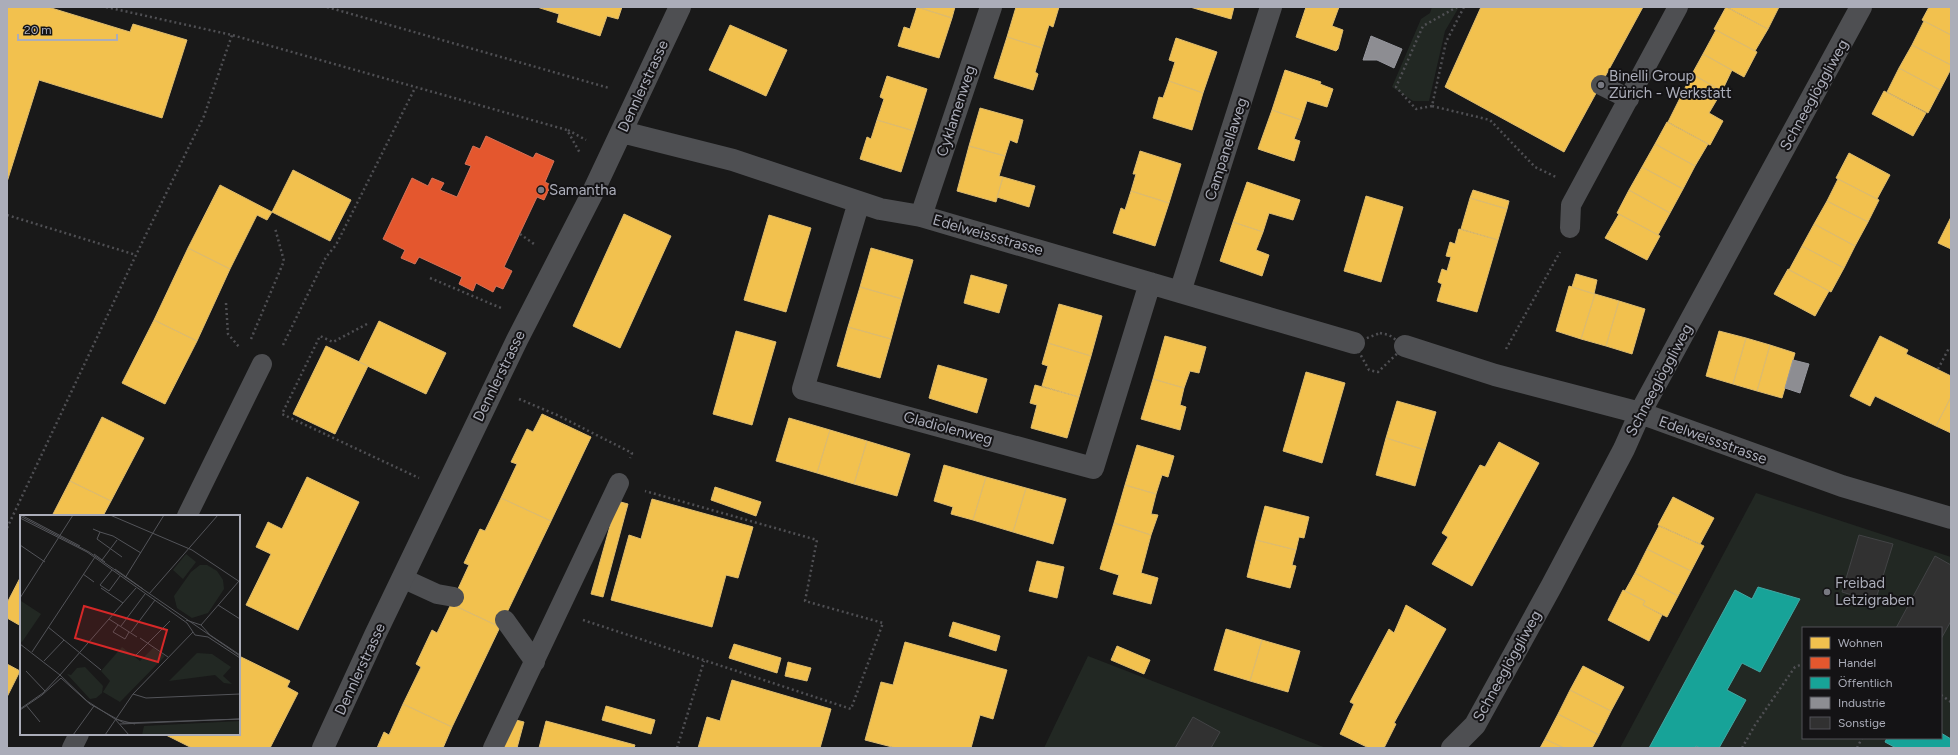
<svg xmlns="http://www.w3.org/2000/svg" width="1958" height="755" viewBox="0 0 1958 755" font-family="Figtree,sans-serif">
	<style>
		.green { fill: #222823; fill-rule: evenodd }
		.homes { fill: #f2c14e; stroke: #ddbb6e }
		.shops { fill: #e4572e; stroke: #d37158 }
		.public { fill: #17a398; stroke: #43a6a2 }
		.industry { fill: #8d8d92; stroke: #96979e }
		.building { fill: #313131; stroke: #424345 }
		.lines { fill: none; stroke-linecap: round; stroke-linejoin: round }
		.path { stroke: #4f4f53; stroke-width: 2.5; stroke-dasharray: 2 3; stroke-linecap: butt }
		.service { stroke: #4e4f52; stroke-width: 20 }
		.minor { stroke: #4e4f52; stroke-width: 22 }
		.poi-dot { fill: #787981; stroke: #141315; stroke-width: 1.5 }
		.labels { text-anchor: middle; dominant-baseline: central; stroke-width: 4; stroke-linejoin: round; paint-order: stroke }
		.poi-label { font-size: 15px; fill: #abadb9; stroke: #141315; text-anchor: start }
		.street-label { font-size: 15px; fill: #abadb9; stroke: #141315 }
		.inset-road { fill: none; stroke: #535459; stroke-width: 1 }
		.view { fill: #d62828; fill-opacity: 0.15; stroke: #d62828; stroke-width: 2 }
		.inset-edge { fill: none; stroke: #abadb9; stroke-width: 2 }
	</style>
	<rect width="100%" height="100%" fill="#191919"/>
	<path class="green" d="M1432,7h27l-14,24 -16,70h-16l-21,-14 29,-68 9,-6z
		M1756,493l195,64v191h-331zM1803,628h138v110h-138z
		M1088,656l238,92h-282z"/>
	<path class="homes" d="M7,7h41l82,25 3,-8 54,16 -25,78 -123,-38 -32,102z
		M537,7h85l-4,12 -11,-3 -7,20 -43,-14 2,-8z
		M917,7l35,11 -13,40 -41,-12 6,-19 6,2z
		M917,7h38l-3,11z
		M1016,7h43l-6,20 -4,-2 -7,23 -35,-11z
		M1190,7h44l-3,12z
		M1306,7h33l-7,19 11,4 -5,19 -2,2 -40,-14z
		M1481,7h162l-79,145 -119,-65z
		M1726,7l42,22 -13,22 -41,-22z
		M1727,7h52l-11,22z
		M1929,7h22v28l-29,-15z
		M1924,21l27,14v30l-39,-20z
		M730,25l57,25 -21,46 -57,-26z
		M1716,30l41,22 -13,25 -41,-23z
		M1007,37l35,11 -7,24 3,2 -5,16 -39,-12z
		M1176,38l41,14 -14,41 -34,-12 6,-19 -6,-2z
		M1912,45l39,20v4l-11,21 -41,-22z
		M1703,54l29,16 -10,21 -30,-17z
		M1899,68l41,22 -12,23 -41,-21z
		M1285,70l36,12 -1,2 13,5 -6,18 -20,-6 -6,19 -29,-10z
		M1692,74l30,17 -13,22 14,8 -13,24 -42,-23z
		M887,76l40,13 -13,42 -37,-11 7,-21 -4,-2z
		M1169,81l34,12 -11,37 -39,-12 6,-21 4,1z
		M1884,91l42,22 -13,23 -41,-22z
		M980,108l43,12 -6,23 -7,-3 -5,16 -36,-10z
		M1272,110l29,10 -7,19 6,2 -6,20 -36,-12z
		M877,120l37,11 -13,41 -41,-13 7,-22 4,2z
		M1667,122l41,22 -13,22 -40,-22z
		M1655,144l40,22 -12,23 -41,-22z
		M969,146l36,10 -6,20 4,1 -7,25 -39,-11z
		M1140,151l41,13 -12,39 -38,-12 5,-17h-3z
		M1849,153l41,22 -13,24 -41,-21z
		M1642,167l41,22 -13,24 -41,-23z
		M293,170l58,30 -21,41 -58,-29z
		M1003,177l32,9 -6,21 -32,-10z
		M1838,179l41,21 -11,22 -41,-21z
		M1247,182l53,18 -7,20 -24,-7 -6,19 -30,-10z
		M220,185l52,27 -5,8 -10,-5 -27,54 -42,-21z
		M1473,190l36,11 -2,8 -37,-11z
		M1629,190l41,23 -12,22 -41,-22z
		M1131,191l38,12 -14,43 -42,-13 8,-25 4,2z
		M1366,196l37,11 -22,75 -37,-11z
		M1470,198l37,11 -9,31 -37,-11z
		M1827,201l41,21 -13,24 -41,-22z
		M624,214l47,22 -51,112 -47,-22z
		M1619,214l41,22 -13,24 -42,-22z
		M769,215l42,13 -25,84 -42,-12z
		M1951,217v32l-13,-6z
		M1233,222l30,10 -7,18 13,5 -7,21 -42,-15z
		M1814,224l41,22 -11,22 -42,-22z
		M1459,229l39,11 -21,72 -40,-11 5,-17 -4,-2 4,-13 5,2 4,-14 -5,-1 4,-14 5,2z
		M1802,246l42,22 -13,24 -42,-22z
		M188,248l42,21 -33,72 -43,-21z
		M871,248l42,12 -11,39 -42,-12z
		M1788,269l41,22 -14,25 -41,-22z
		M1576,274l21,6 -3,14 -22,-7z
		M971,275l36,10 -8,28 -35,-10z
		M1569,286l26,8 -14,45 -25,-8z
		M860,287l42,12 -11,40 -43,-12z
		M1595,294l24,7 -13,45 -25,-7z
		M1619,301l26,8 -13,45 -26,-8z
		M1059,304l43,12 -11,40 -43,-13z
		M154,320l43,21 -32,63 -43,-21z
		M379,321l67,32 -20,41 -67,-32z
		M848,327l43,12 -11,39 -43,-12z
		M736,331l40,11 -24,83 -39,-11z
		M1719,331l27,7 -13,46 -27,-8z
		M1165,336l41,11 -7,26 -9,-2 -6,17 -31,-9z
		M1880,336l28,14 -2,4 45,22v21l-15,29 -61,-30 -5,10 -20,-10z
		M1746,338l24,7 -13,46 -24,-7z
		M1048,343l43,13 -12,41 -37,-11 6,-20 -6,-2z
		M1770,345l25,8 -13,45 -25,-7z
		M326,346l42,20 -33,68 -42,-20z
		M938,365l49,14 -10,34 -48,-15z
		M1306,372l39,11 -23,80 -39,-12z
		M1153,379l31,9 -4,17 6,2 -6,23 -39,-11z
		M1035,385l44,12 -12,41 -36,-10 6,-23 -7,-2z
		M1951,397v36l-15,-7z
		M1397,401l39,11 -11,38 -39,-12z
		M542,414l49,23 -40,84 -50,-23 16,-34 -6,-2 16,-33 6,3z
		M102,417l42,21 -33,63 -41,-20z
		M789,418l41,12 -13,43 -41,-12z
		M830,430l37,11 -13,43 -37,-11z
		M1386,438l39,12 -10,36 -39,-11z
		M867,441l43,13 -13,42 -43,-12z
		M1499,442l40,21 -67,123 -40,-22 16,-27 -6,-4 38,-68 5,2z
		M1137,445l37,11 -6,21 -6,-2 -6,19 -31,-9z
		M944,465l42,12 -13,43 -22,-6 2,-7 -19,-6z
		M307,477l52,25 -61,128 -52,-25 25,-51 -15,-7 12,-25 14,7z
		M986,477l40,11 -13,44 -40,-12z
		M70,481l41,20 -8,15h-51z
		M1125,485l31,9 -5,20 7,1 -7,20 -37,-12z
		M715,487l46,15 -5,14 -45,-16z
		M1026,488l40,11 -13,45 -40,-12z
		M1673,497l41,21 -14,26 -42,-19z
		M501,498l50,23 -51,106 -49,-23 18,-39 -5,-2 16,-34 5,2z
		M652,499l101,28 -15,51 -12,-3 -14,52 -101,-27 18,-65 12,4z
		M617,501l11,3 -25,93 -12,-3z
		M1265,506l44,11 -5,21 -5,-1 -3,13 -40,-10z
		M1114,523l37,12 -10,38 17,5 -7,26 -38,-10 6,-19 -19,-6z
		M1659,526l45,20 -13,25 -44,-22z
		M1256,540l40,10 -4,15 4,1 -6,22 -43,-11z
		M1647,549l44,22 -13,25 -43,-23z
		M1037,561l27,6 -7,31 -28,-7z
		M1635,573l43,23 -11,21 -24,-12 2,-4 -20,-10z
		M21,576v50l-14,-8v-15z
		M1623,590l22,11 -2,4 19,10 -13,26 -41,-21z
		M451,604l49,23 -48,100 -49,-23 18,-37 -5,-3 16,-34 5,3z
		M1406,605l40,24 -52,94 2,1 -12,24h-15l-29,-14 14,-30 -4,-2 39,-73 5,4z
		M953,622l47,14 -4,15 -47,-15z
		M1226,629l36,11 -12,41 -36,-11z
		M1262,640l38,11 -12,41 -38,-11z
		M905,642l102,28 -14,49 -13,-4 -9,33h-75l-31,-8 16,-58 12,3z
		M734,644l47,14 -4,15 -48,-15z
		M1117,646l33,14 -6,14 -33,-14z
		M239,656l51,25 -3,6 11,6 -28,55h-78l-28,-14h75z
		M788,662l23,6 -4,13 -22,-5z
		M7,664l13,7 -13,26z
		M1583,666l41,21 -13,24 -41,-21z
		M732,680l99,29 -11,39h-122l9,-31 13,4z
		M1570,690l41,21 -12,24 -41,-21z
		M403,704l49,23 -9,21h-66l7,-16 5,3z
		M606,706l49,14 -4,14 -49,-14z
		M1558,714l41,21 -7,13h-28l-19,-9z
		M512,719l12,3 -7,26h-14z
		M546,721l89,24 -1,3h-95z
		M1545,739l19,9h-24z"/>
	<path class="shops" d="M486,136l47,22 3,-5 18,8 -9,21 6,3 -7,15 -7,-3 -33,70 8,4 -9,18 -7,-3 -3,6 -17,-9 -3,8 -14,-7 3,-7 -43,-20 -4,7 -14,-6 4,-8 -22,-11 29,-61 16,8 4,-8 12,5 -4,7 17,7 14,-31 -6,-2 8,-18 7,3z"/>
	<path class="public" d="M1758,587l42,12 -40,73 -18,-9 -15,27 19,10 -27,48h-19l-4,-2 -1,2h-46l86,-158 17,9z
		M1941,733l10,6v9h-55l-11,-6 2,-4h54z"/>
	<path class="industry" d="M1371,36l31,13 -8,19 -17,-8h-14z
		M1793,360l16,4 -9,29 -15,-5z"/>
	<path class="building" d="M1859,535l34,9 -18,58 -33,-10z
		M1935,556l16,9v56l-10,18v-11h-45z
		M1193,717l27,15 -9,16h-36z"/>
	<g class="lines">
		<path class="path" d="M106,7l126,28 335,95 13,23
			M327,7l282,81
			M1464,7l-18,35 -14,64 58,14 45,47 21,10
			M1432,106l-16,3 -20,-22 27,-61 34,-19
			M568,130l18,10
			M7,215l129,40
			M520,234l14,10
			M430,278l71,30
			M226,303l2,31 12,14
			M367,324l-34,18 -13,-6 -38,78 137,64
			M1380,333l9,2 16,11 -27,26 -9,-2 -15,-27z
			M251,339l33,-78 -9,-33
			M283,345l43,-88 10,-12 79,-157
			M1506,349l54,-97
			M1938,369l11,-21 2,1
			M519,399l38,16 75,38 -2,5
			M7,528l129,-273 68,-139 28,-81
			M583,620l268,89 32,-86 -78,-22 12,-61 -172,-49
			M1941,695l10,7
			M677,748l27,-87
			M1742,748l13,-23 40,-58 8,-3
			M1857,748l5,-10"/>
		<path class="service" d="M1601,85l28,14
			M1570,228l1,-23 107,-198
			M187,516l75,-152
			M402,578l35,16 17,3
			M505,620l30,42
			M72,748l7,-14
			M493,748l126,-265"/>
		<path class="minor" d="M622,132l111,28 147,49 41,7 433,127
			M859,202l-56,187 290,79 57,-185
			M921,216l70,-209
			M1180,292l91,-285
			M1405,346l90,29 145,38 202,73 109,32
			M323,748l52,-113 142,-295 75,-146 88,-187
			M1452,748l23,-23 77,-140 72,-136 16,-36 221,-406"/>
	</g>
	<g class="poi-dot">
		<circle cx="1601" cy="85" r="4"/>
		<circle cx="541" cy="190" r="4"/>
		<circle cx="1827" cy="592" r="4"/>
	</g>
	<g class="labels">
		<g class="poi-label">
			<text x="1609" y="76">Binelli Group<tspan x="1609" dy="17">Zürich - Werkstatt</tspan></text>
			<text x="549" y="190">Samantha</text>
			<text x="1835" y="583">Freibad<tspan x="1835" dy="17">Letzigraben</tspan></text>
		</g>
		<g class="street-label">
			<text transform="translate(643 86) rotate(-65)">Dennlerstrasse</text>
			<text transform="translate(1814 95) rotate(-61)">Schneeglöggliweg</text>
			<text transform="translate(956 111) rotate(-72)">Cyklamenweg</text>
			<text transform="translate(1226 149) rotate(-72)">Campanellaweg</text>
			<text transform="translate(988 235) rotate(16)">Edelweissstrasse</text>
			<text transform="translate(499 376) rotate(-64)">Dennlerstrasse</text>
			<text transform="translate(1659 380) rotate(-62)">Schneeglöggliweg</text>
			<text transform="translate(948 428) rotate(15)">Gladiolenweg</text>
			<text transform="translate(1713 440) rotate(20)">Edelweissstrasse</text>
			<text transform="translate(1507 666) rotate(-61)">Schneeglöggliweg</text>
			<text transform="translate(360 669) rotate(-65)">Dennlerstrasse</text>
		</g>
	</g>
	<g transform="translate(20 515)">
		<rect width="220" height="220" fill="#191919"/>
		<path d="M166,39l10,8 -13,17 -10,-9zM180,50h7l10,6 6,9 1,9 -16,24 -16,5 -15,-10 -3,-12 17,-24zM1,86l20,13 -19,28 -2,-1zM102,132l18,14 13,-13 12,8 -45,46 -17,-10 7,-11 -9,-10zM177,138l15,1 19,13 -8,9 9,8 -8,-1 -9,-8 -46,6zM65,152l18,19 -1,7 -6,5 -6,1 -23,-25 4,1 6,-7zM220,206v14h-98l2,-9z" fill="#222823"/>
		<path class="inset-road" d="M1,0l59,31M90,0l82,35 48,32M0,1l69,36 151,104M0,3l67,34 100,71 8,12 13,2 32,21M73,14l7,3 -3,7 25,18M80,17l13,4 28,17M0,30l25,17M74,39l11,8M82,45l15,-20M95,54l28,20M92,55l-12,15 9,6 11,-15M63,59l11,8M105,63l39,-63M81,73l22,15M129,79l69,-79M0,83l53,-83M198,90l22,14M89,104l28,18M166,105l15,5 9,10 30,20M98,110l-5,7 12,7 4,-7M181,110l38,-44M101,111l24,-32M28,112l53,43M111,117l24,-32M120,123l28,19M0,129l40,31 76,-87M12,137l63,-95M116,140l34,-34M24,146l20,-21M6,156l19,20M113,179l13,4 94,-4M6,190l14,17M0,194l23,-16 17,-18 27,26 28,18 14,16M0,195l22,-15 19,-17 29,26 34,19 116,-4M95,204l20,5M100,209l120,-5M53,220l21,-29M85,220l28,-41 60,-62"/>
		<path class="view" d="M64,91l83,24 -9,32 -83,-24z"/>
		<rect width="220" height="220" class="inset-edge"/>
	</g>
	<rect width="1958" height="755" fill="none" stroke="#abadb9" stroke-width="16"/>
	<rect x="1802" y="627" width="140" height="112" fill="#141315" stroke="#505157"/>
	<rect x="1810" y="637" width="20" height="12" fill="#f2c14e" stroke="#505157"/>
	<text x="1838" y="647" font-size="12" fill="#abadb9">Wohnen</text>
	<rect x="1810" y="657" width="20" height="12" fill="#e4572e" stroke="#505157"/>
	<text x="1838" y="667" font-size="12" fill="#abadb9">Handel</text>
	<rect x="1810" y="677" width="20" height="12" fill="#17a398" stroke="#505157"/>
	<text x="1838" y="687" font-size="12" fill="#abadb9">Öffentlich</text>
	<rect x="1810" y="697" width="20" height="12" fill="#8d8d92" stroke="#505157"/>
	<text x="1838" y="707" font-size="12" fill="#abadb9">Industrie</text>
	<rect x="1810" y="717" width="20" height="12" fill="#313131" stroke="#505157"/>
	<text x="1838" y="727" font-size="12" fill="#abadb9">Sonstige</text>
	<path d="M18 34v6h99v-6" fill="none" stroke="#abadb9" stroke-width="2"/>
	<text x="24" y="34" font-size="12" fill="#abadb9" stroke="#141315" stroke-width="3" paint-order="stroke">20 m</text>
</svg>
